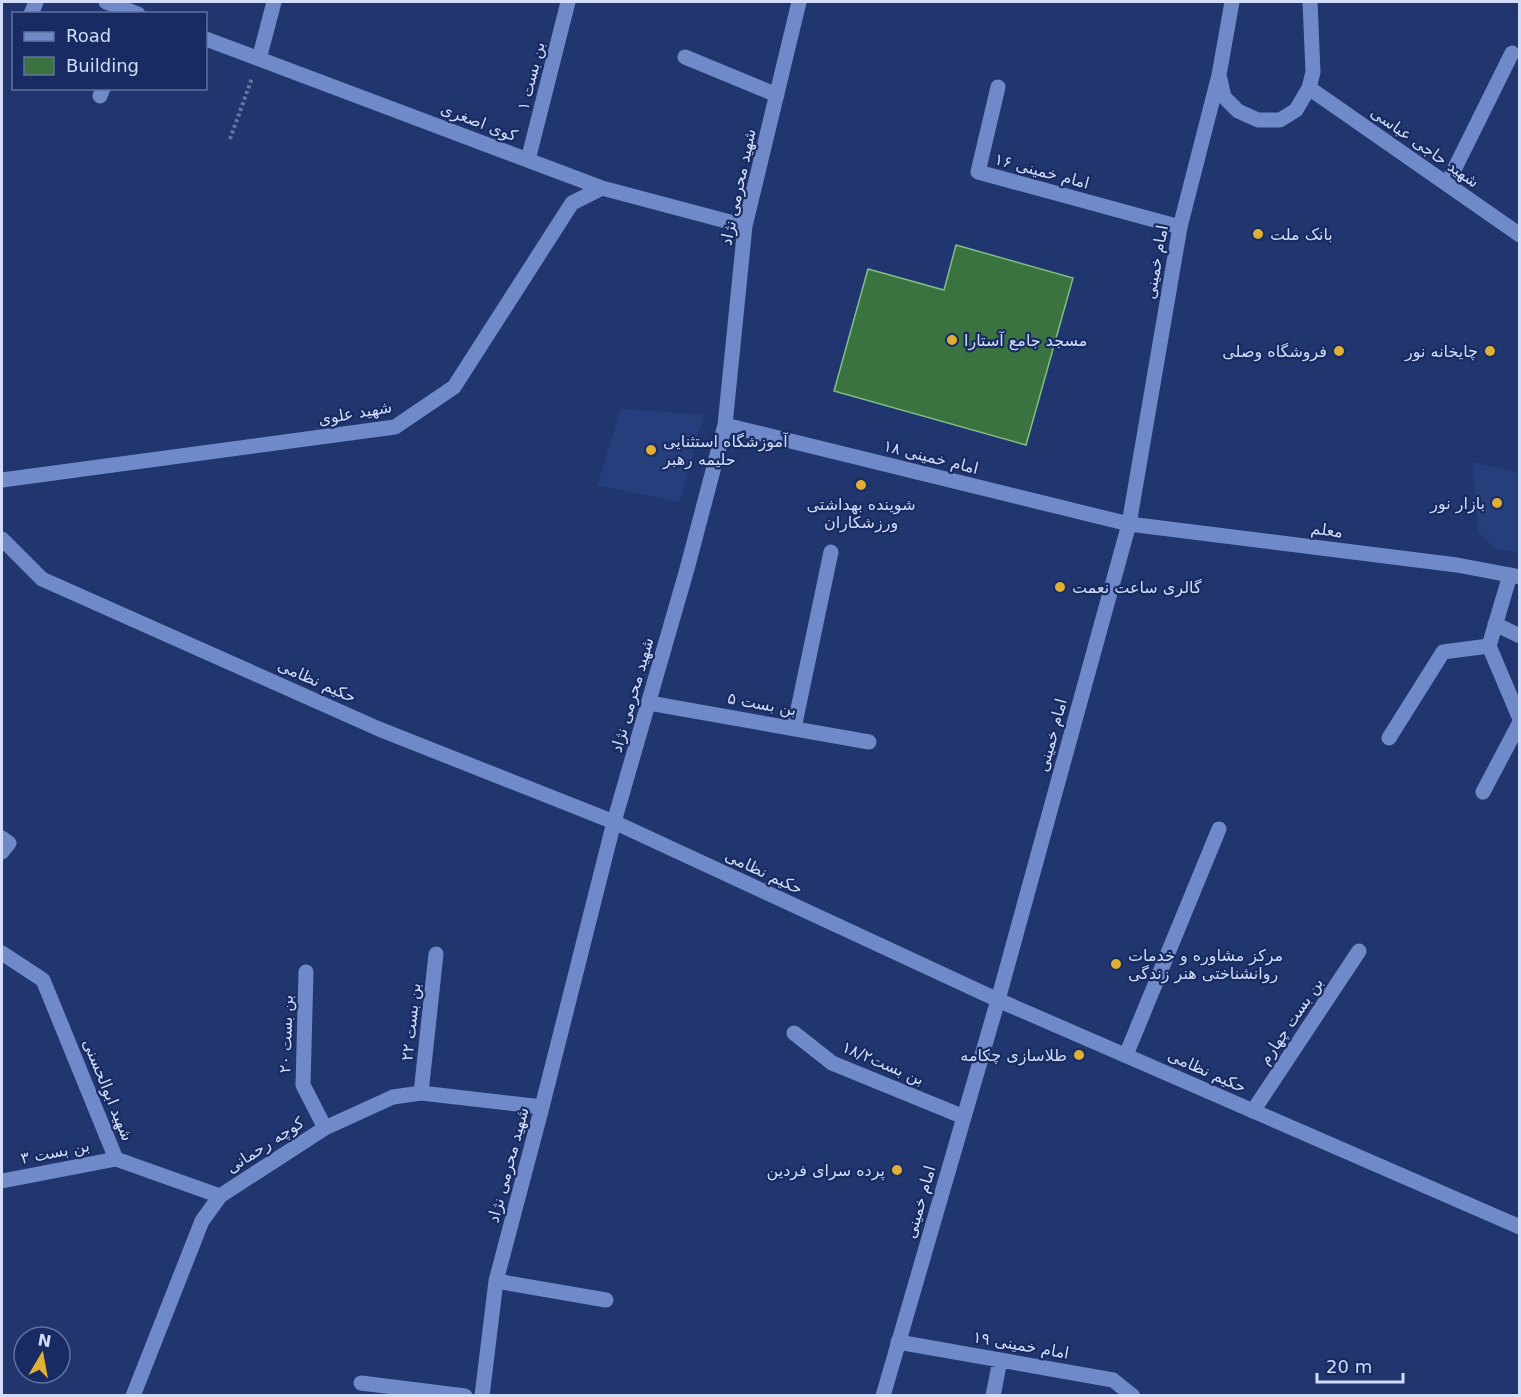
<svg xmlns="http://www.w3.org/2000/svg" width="1521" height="1397" viewBox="0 0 1521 1397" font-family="'DejaVu Sans',Vazirmatn,sans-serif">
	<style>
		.built { fill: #273e7d }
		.building { fill: #3a7340; stroke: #81bd85; stroke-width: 1.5 }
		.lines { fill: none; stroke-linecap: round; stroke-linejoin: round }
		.path { stroke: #6577a4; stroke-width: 4; stroke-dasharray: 3 3; stroke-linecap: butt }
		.street { stroke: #6f89c9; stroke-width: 15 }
		.secondary { stroke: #6f89c9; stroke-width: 15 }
		.poi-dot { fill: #e0b034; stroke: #182b62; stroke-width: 2 }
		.labels { text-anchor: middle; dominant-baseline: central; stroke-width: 4.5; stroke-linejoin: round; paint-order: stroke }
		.street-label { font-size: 16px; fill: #d1ddf9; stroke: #182b62 }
		.poi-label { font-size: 16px; fill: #d1ddf9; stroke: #182b62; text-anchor: start }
	</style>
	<rect width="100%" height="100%" fill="#21366e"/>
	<path class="built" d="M621,409l83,6 -25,87 -82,-17z
		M1472,462l47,11v80l-24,-4 -17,-17z"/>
	<path class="building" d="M956,245l117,33 -47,167 -192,-54 34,-122 76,21z"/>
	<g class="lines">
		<path class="path" d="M230,139l22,-61"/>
		<path class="street" d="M106,2l32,12
			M31,14l5,-12
			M206,39l396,149 143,38
			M685,57l92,38
			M259,59l15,-57
			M998,87l-20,85 202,55
			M100,96l3,-8
			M528,160l40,-158
			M1447,184l65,-131
			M725,425l404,99
			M2,480l393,-53 59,-40 118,-184 30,-15
			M2,539l40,40 337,150 235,93 384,178
			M1495,624l25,12
			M1489,646l31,73
			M649,703l220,39
			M794,728l37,-176
			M1389,738l54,-86 46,-6 21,-71
			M1483,792l37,-70
			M2,838l7,5 -7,9
			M2,953l41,27 73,179 104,37
			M306,972l-3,113 22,43
			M794,1033l38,30 132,54
			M1126,1055l93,-226
			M421,1093l15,-139
			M1253,1111l106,-160
			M2,1181l114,-22
			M496,1281l110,19
			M898,1342l215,38 20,16
			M361,1383l104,13
			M133,1396l69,-175 18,-25 105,-68 68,-31 28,-4 121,14
			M482,1396l14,-115 46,-174 72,-285 73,-253 38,-144 20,-199 54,-224
			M993,1396l7,-36"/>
		<path class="secondary" d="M1232,2l-13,73 5,22 14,14 20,9h22l16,-10 13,-22 4,-16 -3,-70
			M1309,88l211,147
			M1129,524l328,41 63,12
			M998,1000l522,227
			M883,1396l115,-396 131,-476 51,-297 39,-152"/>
	</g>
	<g class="poi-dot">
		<circle cx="1258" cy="234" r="6"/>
		<circle cx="952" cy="340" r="6"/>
		<circle cx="1339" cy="351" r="6"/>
		<circle cx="1490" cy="351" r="6"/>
		<circle cx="651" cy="450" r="6"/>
		<circle cx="861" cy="485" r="6"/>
		<circle cx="1497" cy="503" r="6"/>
		<circle cx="1060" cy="587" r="6"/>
		<circle cx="1116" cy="964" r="6"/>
		<circle cx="1079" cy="1055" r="6"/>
		<circle cx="897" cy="1170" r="6"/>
	</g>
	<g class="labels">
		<g class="street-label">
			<text transform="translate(531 76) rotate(-76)">بن بست ۱</text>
			<text transform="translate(479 122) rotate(21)">کوی اصغری</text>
			<text transform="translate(1425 147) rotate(35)">شهید حاجی عباسی</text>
			<text transform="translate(1042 171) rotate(15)">امام خمینی ۱۶</text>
			<text transform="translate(738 187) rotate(-78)">شهید محرمی نژاد</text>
			<text transform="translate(1156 262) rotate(-80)">امام خمینی</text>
			<text transform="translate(355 413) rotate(-10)">شهید علوی</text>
			<text transform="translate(931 457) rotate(14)">امام خمینی ۱۸</text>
			<text transform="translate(1327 530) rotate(7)">معلم</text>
			<text transform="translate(317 681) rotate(24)">حکیم نظامی</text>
			<text transform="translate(632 695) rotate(-74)">شهید محرمی نژاد</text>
			<text transform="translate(762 704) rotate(10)">بن بست ۵</text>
			<text transform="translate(1052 735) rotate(-75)">امام خمینی</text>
			<text transform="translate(764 872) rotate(25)">حکیم نظامی</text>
			<text transform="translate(1291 1021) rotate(-56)">بن بست چهارم</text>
			<text transform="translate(411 1022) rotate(-84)">بن بست ۲۲</text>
			<text transform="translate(286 1034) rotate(-88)">بن بست ۲۰</text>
			<text transform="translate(883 1063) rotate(23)">بن بست۱۸/۲</text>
			<text transform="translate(1207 1071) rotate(24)">حکیم نظامی</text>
			<text transform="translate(108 1090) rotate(68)">شهید ابوالحسنی</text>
			<text transform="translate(265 1145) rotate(-33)">کوچه رحمانی</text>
			<text transform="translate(55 1152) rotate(-11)">بن بست ۳</text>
			<text transform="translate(508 1165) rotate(-75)">شهید محرمی نژاد</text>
			<text transform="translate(920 1202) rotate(-74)">امام خمینی</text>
			<text transform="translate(1021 1345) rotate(10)">امام خمینی ۱۹</text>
		</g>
		<g class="poi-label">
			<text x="1270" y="234">بانک ملت</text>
			<text x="964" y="340">مسجد جامع آستارا</text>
			<text x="1327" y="351" text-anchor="end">فروشگاه وصلی</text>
			<text x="1478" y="351" text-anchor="end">چایخانه نور</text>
			<text x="663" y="441">آموزشگاه استثنایی<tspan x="663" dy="18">حلیمه رهبر</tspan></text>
			<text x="1485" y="503" text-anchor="end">بازار نور</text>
			<text x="861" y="504" text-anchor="middle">شوینده بهداشتی<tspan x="861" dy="18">ورزشکاران</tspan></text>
			<text x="1072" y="587">گالری ساعت نعمت</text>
			<text x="1128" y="955">مرکز مشاوره و خدمات<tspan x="1128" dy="18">روانشناختی هنر زندگی</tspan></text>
			<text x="1067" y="1055" text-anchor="end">طلاسازی چکامه</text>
			<text x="885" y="1170" text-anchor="end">پرده سرای فردین</text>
		</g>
	</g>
	<rect width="1521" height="1397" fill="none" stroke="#d1ddf9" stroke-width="6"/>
	<rect x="12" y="12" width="195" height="78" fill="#182b62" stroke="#62729e" stroke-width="1.5"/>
	<rect x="24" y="32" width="30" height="9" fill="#6f89c9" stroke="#62729e" stroke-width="1.5"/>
	<text x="66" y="42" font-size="18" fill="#d1ddf9">Road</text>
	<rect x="24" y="57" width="30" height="18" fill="#3a7340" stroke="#62729e" stroke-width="1.5"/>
	<text x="66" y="72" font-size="18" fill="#d1ddf9">Building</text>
	<g transform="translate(42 1355) rotate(10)"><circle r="28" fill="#182b62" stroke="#62729e" stroke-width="1.5"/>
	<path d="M0-4.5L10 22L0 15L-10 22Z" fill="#e0b034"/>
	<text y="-9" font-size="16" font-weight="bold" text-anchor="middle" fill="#d1ddf9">N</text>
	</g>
	<path d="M1317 1373v9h86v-9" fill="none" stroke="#d1ddf9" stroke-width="3"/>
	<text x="1326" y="1373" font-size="18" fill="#d1ddf9" stroke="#182b62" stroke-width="4.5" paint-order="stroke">20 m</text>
</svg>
